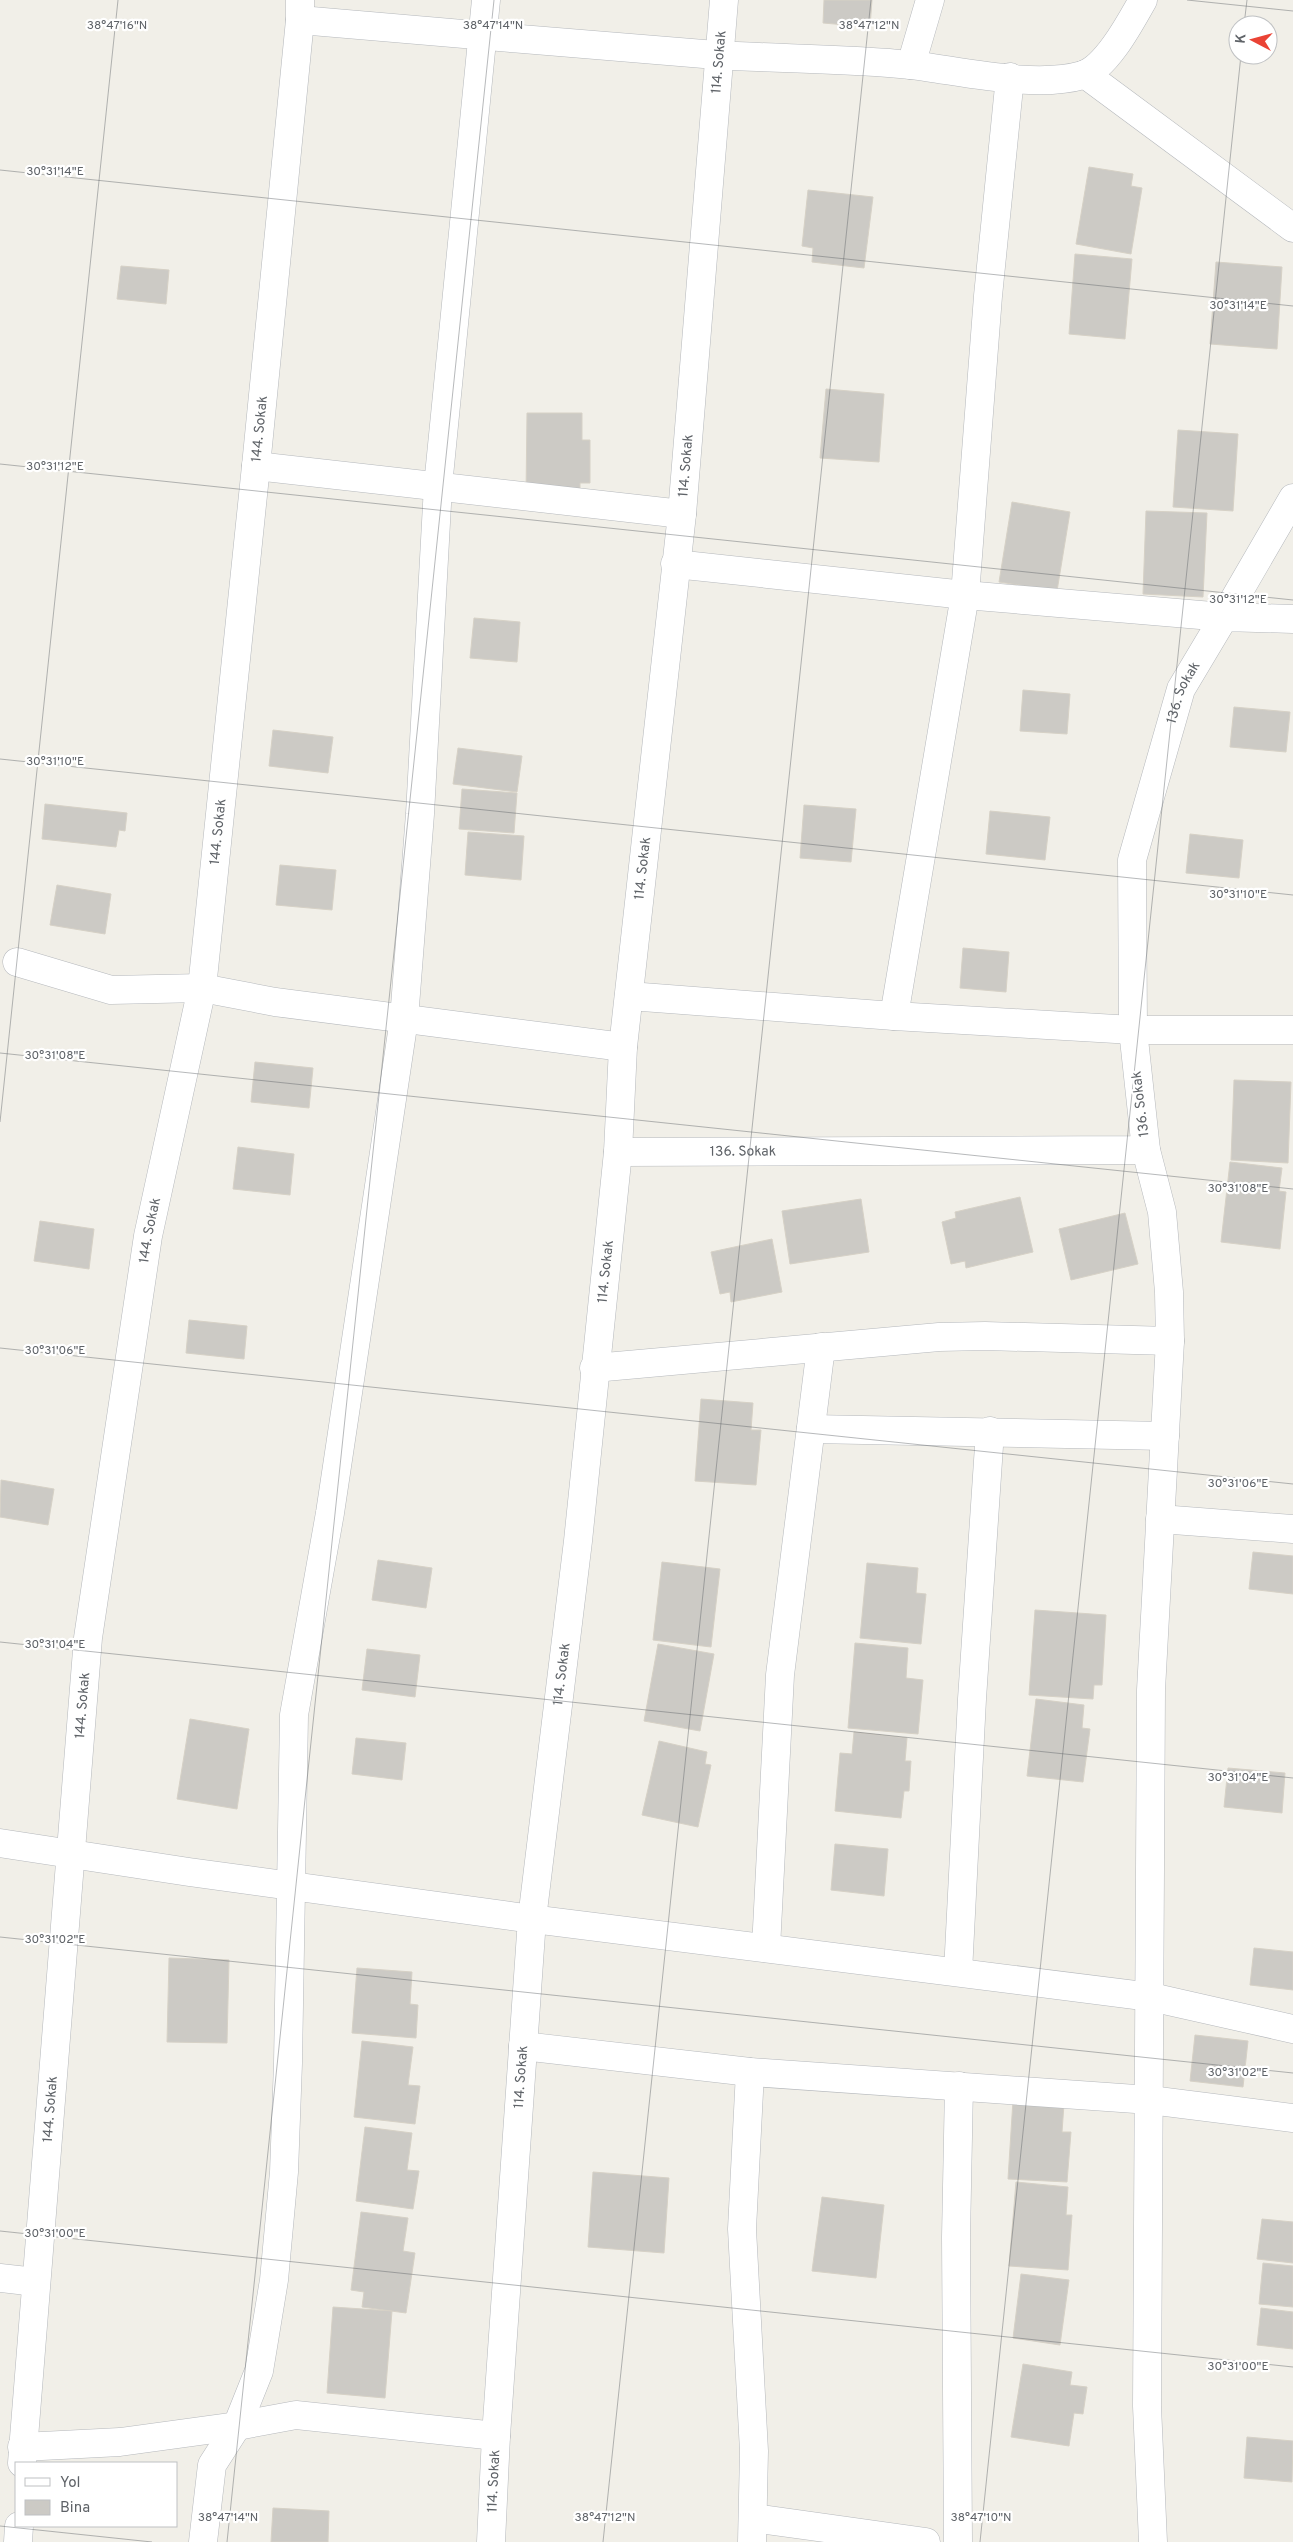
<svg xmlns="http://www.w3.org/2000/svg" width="1293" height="2542" viewBox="0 0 1293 2542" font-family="Overpass,sans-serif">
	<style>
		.building { fill: #cccac5; stroke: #d6d1c6 }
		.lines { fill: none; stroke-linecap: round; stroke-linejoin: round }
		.minor-casing { stroke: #b5b8bc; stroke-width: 29 }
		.minor { stroke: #fff; stroke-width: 28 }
		.ticks { fill: none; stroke: #5f6368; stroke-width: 1; stroke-opacity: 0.45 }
		.labels { text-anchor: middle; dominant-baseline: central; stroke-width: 4.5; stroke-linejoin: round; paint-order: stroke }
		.street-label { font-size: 14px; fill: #5f6368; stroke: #fff }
		.ticks-label { font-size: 12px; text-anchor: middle; fill: #5f6368; stroke: #fff; stroke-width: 4.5; stroke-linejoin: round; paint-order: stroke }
	</style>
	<rect width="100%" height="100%" fill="#f1efe8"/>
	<path class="building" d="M824,0h48l-2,27 -47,-4z
		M1089,167l44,7 -2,12 11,2 -11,66 -55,-10z
		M808,190l65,7 -9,71 -52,-6 1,-14 -11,-2z
		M1075,254l57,5 -7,80 -56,-5z
		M1216,262l66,5 -5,82 -67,-5z
		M121,266l48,4 -3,34 -49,-5z
		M826,389l58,5 -5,68 -59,-4z
		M527,413h55v27h8v43h-10v12h-54z
		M1178,430l60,4 -5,77 -60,-4z
		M1012,502l58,10 -13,79 -58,-9z
		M1146,511l61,2 -4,84 -60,-3z
		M474,618l46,4 -3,40 -47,-4z
		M1023,690l47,4 -3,40 -47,-3z
		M1234,707l56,5 -4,40 -56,-5z
		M273,730l60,7 -5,36 -59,-7z
		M458,748l64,8 -5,36 -64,-8z
		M462,789l55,4 -3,40 -55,-4z
		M45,804l82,9 -2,18 -6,-1 -3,17 -74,-8z
		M804,805l52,4 -5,53 -51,-4z
		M990,811l60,6 -5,43 -59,-6z
		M468,832l56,4 -3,44 -56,-5z
		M1190,834l53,6 -4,38 -53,-5z
		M280,865l56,5 -4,40 -56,-5z
		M57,885l54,9 -6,40 -55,-9z
		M963,948l46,4 -3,40 -46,-4z
		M255,1062l58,6 -4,40 -58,-6z
		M1234,1080l57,2 -3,81 -57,-3z
		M238,1147l56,7 -4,41 -57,-6z
		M1230,1162l52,6 -3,23 7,1 -6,57 -59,-7z
		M1020,1197l13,55 -67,16 -1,-7 -14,3 -9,-42 14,-4 -1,-6z
		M861,1199l8,53 -79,12 -8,-53z
		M1125,1213l13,51 -67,16 -12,-51z
		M40,1221l54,8 -5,40 -55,-8z
		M772,1239l10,53 -51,10 -1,-10 -10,2 -9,-42z
		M189,1320l58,6 -3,33 -58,-6z
		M701,1399l52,4 -2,27h10l-5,55 -61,-4z
		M1,1480l53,9 -6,36 -48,-8z
		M1253,1552l40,4v38l-44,-5z
		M378,1560l54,8 -6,40 -54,-8z
		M662,1562l58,7 -9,78 -58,-7z
		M867,1563l51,5 -2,25 10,1 -5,50 -61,-6z
		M1035,1610l71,5 -4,70h-8l-1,14 -64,-4z
		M855,1643l53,5 -2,30 17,2 -5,54 -70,-6z
		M658,1644l56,10 -14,77 -56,-10z
		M367,1649l53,6 -5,42 -53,-7z
		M1036,1699l48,6 -2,23 8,1 -7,53 -56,-6z
		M190,1719l59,10 -12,80 -60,-10z
		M854,1732l53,6 -2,23h6l-2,30h-5l-3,27 -66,-7 5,-58 12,1z
		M356,1738l50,5 -4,37 -50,-6z
		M659,1741l48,11 -2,12 6,1 -13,62 -56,-12z
		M1228,1768l57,5 -3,40 -58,-6z
		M835,1844l53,5 -4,47 -53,-6z
		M1254,1948l39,4v38l-43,-5z
		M169,1958l60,2 -2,83 -60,-1z
		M357,1968l55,4 -2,32 8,1 -2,33 -64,-5z
		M1195,2035l53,6 -5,46 -53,-6z
		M362,2041l51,6 -5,38 12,1 -5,38 -61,-7z
		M1013,2100l51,4 -2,28h9l-4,50 -59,-3z
		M365,2127l47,6 -5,37 12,1 -6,38 -57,-8z
		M593,2172l76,6 -5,75 -76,-6z
		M1016,2182l52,5 -2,28h6l-4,55 -59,-4z
		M822,2197l62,8 -8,73 -64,-7z
		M361,2212l47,6 -5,33 12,2 -9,60 -44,-6 2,-15 -13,-2z
		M1262,2219l31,3v41l-36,-4z
		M1263,2263l30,3v41l-34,-3z
		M1021,2274l48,6 -9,65 -47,-7z
		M333,2307l59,4 -7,87 -58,-5z
		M1261,2308l32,4v37l-36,-4z
		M1023,2364l49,8 -2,13 17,2 -4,27 -9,-1 -5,33 -58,-9z
		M1247,2437l46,4 -1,41 -48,-4z
		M273,2508l56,3 -1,31h-57z"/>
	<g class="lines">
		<g class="minor-casing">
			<g id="minor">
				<path d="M300,20c139,12 277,24 416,35 65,4 131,3 195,10 50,6 124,24 172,10 24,-8 48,-54 60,-75"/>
				<path d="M911,65l19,-65"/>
				<path d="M1085,74l208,154"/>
				<path d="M256,466l426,48"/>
				<path d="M675,564l290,31 259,22 69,-119"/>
				<path d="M17,962l94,28 91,-2 73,14 348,45"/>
				<path d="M629,996l265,20 239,14h160"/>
				<path d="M894,1016l71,-421 23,-299 22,-219"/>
				<path d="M1146,1150l16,62 7,80 1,49 -19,349 -4,716 6,136"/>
				<path id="s1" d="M618,1152l528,-2 -13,-120 -1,-170 49,-171 43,-72 69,2"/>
				<path d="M594,1368l345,-31 46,-1 185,5"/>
				<path d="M811,1429l354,7"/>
				<path d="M1160,1519l133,10"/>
				<path d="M0,1843l189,29 343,47 619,78 142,32"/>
				<path d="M766,1948l14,-273 41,-328"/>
				<path d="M958,1972l14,-273 18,-268"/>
				<path d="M523,2046l227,26 400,28 143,18"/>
				<path d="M750,2072l-8,157 12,222 -2,91"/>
				<path d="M0,2278l36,4"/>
				<path d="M22,2447l98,-5 117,-16 59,-11 200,21"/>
				<path id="s2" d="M22,2463l66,-825 60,-402 54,-248 54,-522 44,-446v-20"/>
				<path d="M753,2518l173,24"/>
				<path d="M18,2542l1,-16"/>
				<path d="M203,2542l9,-77 25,-39 22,-55 15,-91 10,-108 4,-109 6,-348 36,-202 74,-494 16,-205 18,-328 48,-486"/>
				<path id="s3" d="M491,2542l5,-106 36,-517 46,-378 40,-389 5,-105 59,-533 42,-514"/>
				<path d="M958,2542l-2,-305 3,-151"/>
			</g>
		</g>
		<use href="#minor" class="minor"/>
	</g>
	<path class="ticks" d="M1187,0l106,11M1244,25l3,-25M0,170l1293,136M0,464l1293,136M0,759l1293,136M0,1053l1293,136M0,1122l118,-1122M0,1348l1293,136M0,1642l1293,136M0,1937l1293,136M0,2231l1293,136M0,2526l152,16M227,2542l267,-2542M603,2542l268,-2542M980,2542l261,-2487"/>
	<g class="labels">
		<g class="street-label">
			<text stroke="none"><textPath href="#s3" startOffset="2491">114. Sokak</textPath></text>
			<text stroke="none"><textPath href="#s2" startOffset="2050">144. Sokak</textPath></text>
			<text stroke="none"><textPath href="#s3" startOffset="2086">114. Sokak</textPath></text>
			<text stroke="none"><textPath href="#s1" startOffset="994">136. Sokak</textPath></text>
			<text stroke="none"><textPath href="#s2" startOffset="1645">144. Sokak</textPath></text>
			<text stroke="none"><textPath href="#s3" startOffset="1681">114. Sokak</textPath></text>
			<text transform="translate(1141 1104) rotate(-97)">136. Sokak</text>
			<text stroke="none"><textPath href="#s1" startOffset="125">136. Sokak</textPath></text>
			<text stroke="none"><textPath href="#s2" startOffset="1240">144. Sokak</textPath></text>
			<text stroke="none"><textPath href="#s3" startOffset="1276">114. Sokak</textPath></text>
			<text stroke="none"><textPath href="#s3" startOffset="871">114. Sokak</textPath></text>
			<text stroke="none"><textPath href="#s2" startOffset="760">144. Sokak</textPath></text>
			<text stroke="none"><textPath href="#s3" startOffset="466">114. Sokak</textPath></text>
			<text stroke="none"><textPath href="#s2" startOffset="355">144. Sokak</textPath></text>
			<text stroke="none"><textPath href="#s3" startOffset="61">114. Sokak</textPath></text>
		</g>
	</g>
	<g class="ticks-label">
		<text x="117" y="29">38°47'16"N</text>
		<text x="493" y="29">38°47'14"N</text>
		<text x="869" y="29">38°47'12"N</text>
		<text x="55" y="175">30°31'14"E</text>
		<text x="1238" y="309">30°31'14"E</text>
		<text x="55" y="470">30°31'12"E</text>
		<text x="1238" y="603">30°31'12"E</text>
		<text x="55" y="765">30°31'10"E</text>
		<text x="1238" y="898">30°31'10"E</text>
		<text x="55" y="1059">30°31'08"E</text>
		<text x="1238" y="1192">30°31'08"E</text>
		<text x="55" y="1354">30°31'06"E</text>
		<text x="1238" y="1487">30°31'06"E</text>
		<text x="55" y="1648">30°31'04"E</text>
		<text x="1238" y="1781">30°31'04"E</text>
		<text x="55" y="1943">30°31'02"E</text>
		<text x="1238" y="2076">30°31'02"E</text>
		<text x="55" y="2237">30°31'00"E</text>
		<text x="1238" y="2370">30°31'00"E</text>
		<text x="228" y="2521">38°47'14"N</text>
		<text x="605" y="2521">38°47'12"N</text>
		<text x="981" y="2521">38°47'10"N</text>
	</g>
	<rect x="15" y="2462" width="162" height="65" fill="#ffffff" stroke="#bfc1c3"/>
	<rect x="25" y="2478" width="25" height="8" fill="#ffffff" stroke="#bfc1c3"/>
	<text x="60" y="2487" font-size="15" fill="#5f6368">Yol</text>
	<rect x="25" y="2500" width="25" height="15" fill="#cccac5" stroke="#bfc1c3"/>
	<text x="60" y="2512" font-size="15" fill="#5f6368">Bina</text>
	<g transform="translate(1253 40) rotate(276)"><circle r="24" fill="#ffffff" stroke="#bfc1c3"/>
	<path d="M0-4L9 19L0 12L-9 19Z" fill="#ea4335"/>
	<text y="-8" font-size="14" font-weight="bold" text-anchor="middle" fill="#5f6368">K</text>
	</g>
</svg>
